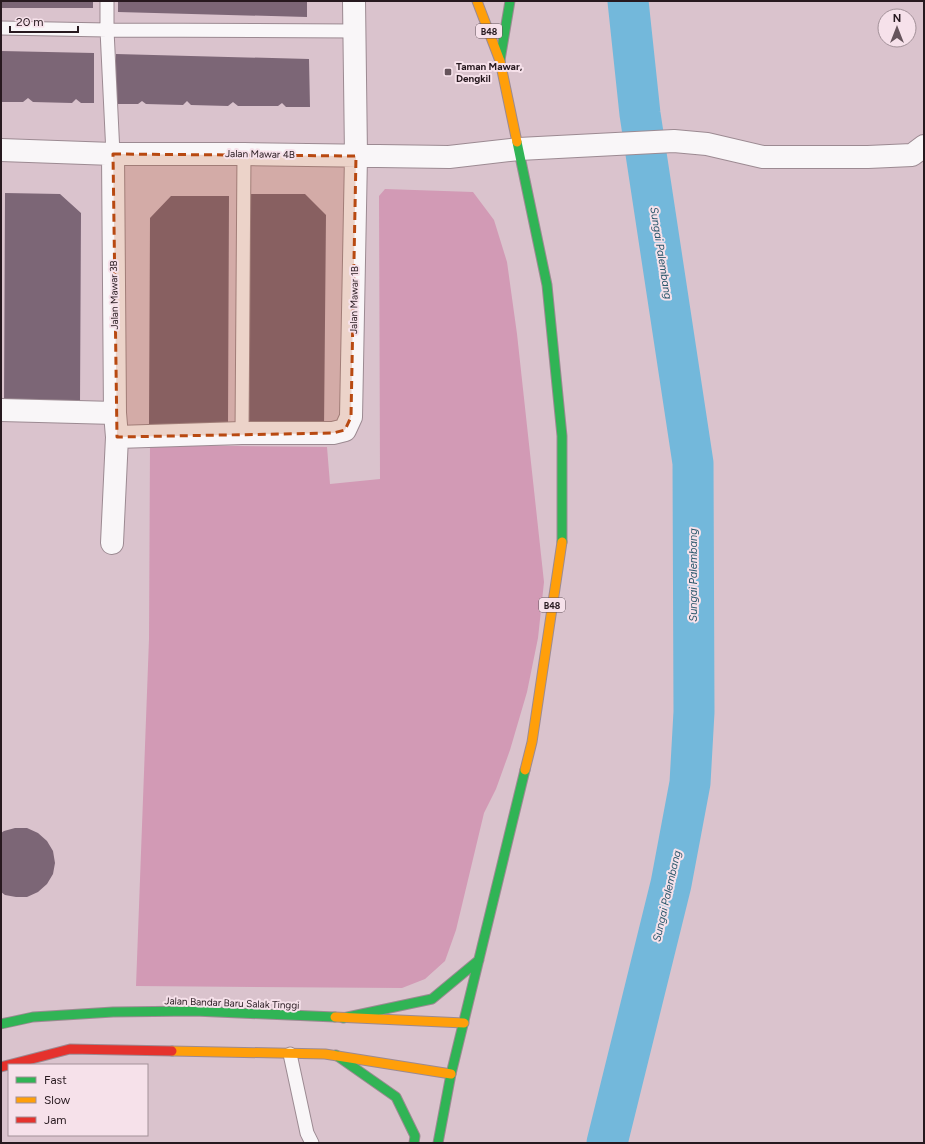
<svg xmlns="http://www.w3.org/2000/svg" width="925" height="1144" viewBox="0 0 925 1144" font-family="Figtree,sans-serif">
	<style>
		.green { fill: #d29ab5 }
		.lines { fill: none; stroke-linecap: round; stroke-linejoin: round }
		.river { stroke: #73b8db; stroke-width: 41 }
		.building { fill: #7c6676 }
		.lane-casing { stroke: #9c8a92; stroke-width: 15 }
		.street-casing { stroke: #9c8a92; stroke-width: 24 }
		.fast-casing { stroke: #9c8a92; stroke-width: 11 }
		.slow-casing { stroke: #9c8a92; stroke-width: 11 }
		.jam-casing { stroke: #9c8a92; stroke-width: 11 }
		.lane { stroke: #f9f6f8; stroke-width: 13 }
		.street { stroke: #f9f6f8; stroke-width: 22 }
		.fast { stroke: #30b455; stroke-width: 9 }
		.slow { stroke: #ff9f0a; stroke-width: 9 }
		.jam { stroke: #e5322d; stroke-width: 9 }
		.marked { fill: #b84911; fill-opacity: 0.2; stroke: #b84911; stroke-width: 3; stroke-dasharray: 8 5; stroke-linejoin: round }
		.poi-dot { fill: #66545c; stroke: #f6e1ea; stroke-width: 1.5 }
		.labels { text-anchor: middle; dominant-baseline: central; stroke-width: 4; stroke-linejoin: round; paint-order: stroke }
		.shield { fill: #f6e1ea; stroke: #65555c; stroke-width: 1 }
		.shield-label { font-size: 9px; font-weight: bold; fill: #27191f }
		.poi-label { font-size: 10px; font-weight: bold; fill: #27191f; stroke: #f6e1ea; text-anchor: start }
		.street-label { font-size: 10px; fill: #27191f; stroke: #f6e1ea }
		.water-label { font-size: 11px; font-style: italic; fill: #2c586c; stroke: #f6e1ea }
	</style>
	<rect width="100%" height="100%" fill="#dac3cd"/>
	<path class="green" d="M385,189l88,3 21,28 13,42 10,72 27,248 -6,56 -11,54 -17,58 -14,39 -12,24 -28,117 -11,31 -20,18 -23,9 -266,-2 13,-347 1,-194 177,2 3,37 50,-5 -1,-283z"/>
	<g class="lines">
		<path class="river" d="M607,1143l64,-259 19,-101 4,-71 -1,-249 -53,-349 -12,-113"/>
	</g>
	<path class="building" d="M1,1h92v7h-92z
		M118,1h189v16l-189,-5z
		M1,51l93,2v50h-13l-5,-4 -4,4 -39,-1 -5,-4 -5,4h-22z
		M116,54l193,5 1,48h-24l-4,-4 -4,3h-40l-5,-4 -5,4 -37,-1 -4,-4 -4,4 -37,-1 -4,-3 -4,3h-22z
		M5,193l55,1 21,19 -1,192h-76z
		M250,194h55l21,21 -2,214h-77z
		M171,196h58l-1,230 -79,-1 1,-207z
		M15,828h12l11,5 9,8 6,10 2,12 -2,11 -6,10 -9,8 -11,5h-11l-11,-2 -4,-3v-59l3,-2z"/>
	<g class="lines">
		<g class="lane-casing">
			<path id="lane" d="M107,1v29l6,124
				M1,28l106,2 248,1
				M242,433l2,-279
				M290,1054l17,79 5,10"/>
		</g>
		<g class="street-casing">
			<path id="street" d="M1,150l112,4h131l205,3 70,-8 155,-8 33,3 56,13h105l44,-2 12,-9
				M1,410l114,3
				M117,437l125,-4h91l12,-3 6,-13 5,-261 -2,-155
				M112,543l5,-106 -2,-24 -2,-259"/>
		</g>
		<g class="fast-casing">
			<path id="fast" d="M500,60l10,-59
				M517,142l30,143 15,151v106
				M343,1018l89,-19 47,-39
				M1,1024l32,-7 80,-5 81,-1 141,6
				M336,1055l60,42 19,39 -1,7
				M438,1143l13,-69 74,-304"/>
		</g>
		<g class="slow-casing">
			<path id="slow" d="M477,1l23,60 17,81
				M525,770l7,-28 30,-200
				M335,1017l129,6
				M172,1051l153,3 126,20"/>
		</g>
		<g class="jam-casing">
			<path id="jam" d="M1,1067l69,-18 102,2"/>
		</g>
		<use href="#lane" class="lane"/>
		<use href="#street" class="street"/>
		<use href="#fast" class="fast"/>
		<use href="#slow" class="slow"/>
		<use href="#jam" class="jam"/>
	</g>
	<path class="marked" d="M113,154l243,2 -5,261 -6,13 -12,3 -216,4z"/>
	<rect class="poi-dot" x="444" y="68" width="8" height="8" rx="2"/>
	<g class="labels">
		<g class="shield">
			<rect x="476" y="24" width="26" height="14" rx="3"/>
			<rect x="539" y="598" width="26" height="14" rx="3"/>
		</g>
		<g class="shield-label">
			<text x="489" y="31">B48</text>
			<text x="552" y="605">B48</text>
		</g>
		<g class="poi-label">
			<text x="456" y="66">Taman Mawar,<tspan x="456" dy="12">Dengkil</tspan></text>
		</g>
		<g class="street-label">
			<text transform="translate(260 154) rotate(1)">Jalan Mawar 4B</text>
			<text transform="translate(114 295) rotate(-91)">Jalan Mawar 3B</text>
			<text transform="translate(354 300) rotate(-89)">Jalan Mawar 1B</text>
			<text transform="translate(232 1003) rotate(2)">Jalan Bandar Baru Salak Tinggi</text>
		</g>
		<g class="water-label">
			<text transform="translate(661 253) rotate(81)">Sungai Palembang</text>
			<text transform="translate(693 575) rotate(-90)">Sungai Palembang</text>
			<text transform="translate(667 896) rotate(-77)">Sungai Palembang</text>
		</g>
	</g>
	<rect width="925" height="1144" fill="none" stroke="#27191f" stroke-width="4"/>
	<rect x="8" y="1064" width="140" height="72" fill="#f6e1ea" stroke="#a39199"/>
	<rect x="16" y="1077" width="20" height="6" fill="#30b455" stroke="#a39199"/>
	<text x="44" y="1084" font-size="12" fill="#27191f">Fast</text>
	<rect x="16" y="1097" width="20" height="6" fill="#ff9f0a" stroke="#a39199"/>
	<text x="44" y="1104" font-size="12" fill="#27191f">Slow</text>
	<rect x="16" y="1117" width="20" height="6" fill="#e5322d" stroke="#a39199"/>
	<text x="44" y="1124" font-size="12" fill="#27191f">Jam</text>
	<g transform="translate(897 28)"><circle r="19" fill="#f6e1ea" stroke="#a39199"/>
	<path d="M0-3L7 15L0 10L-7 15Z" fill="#66545c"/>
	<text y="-6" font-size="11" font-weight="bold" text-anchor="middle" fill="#27191f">N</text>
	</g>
	<path d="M10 26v6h68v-6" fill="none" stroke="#27191f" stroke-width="2"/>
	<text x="16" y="26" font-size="12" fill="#27191f" stroke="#f6e1ea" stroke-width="3" paint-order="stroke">20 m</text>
</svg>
